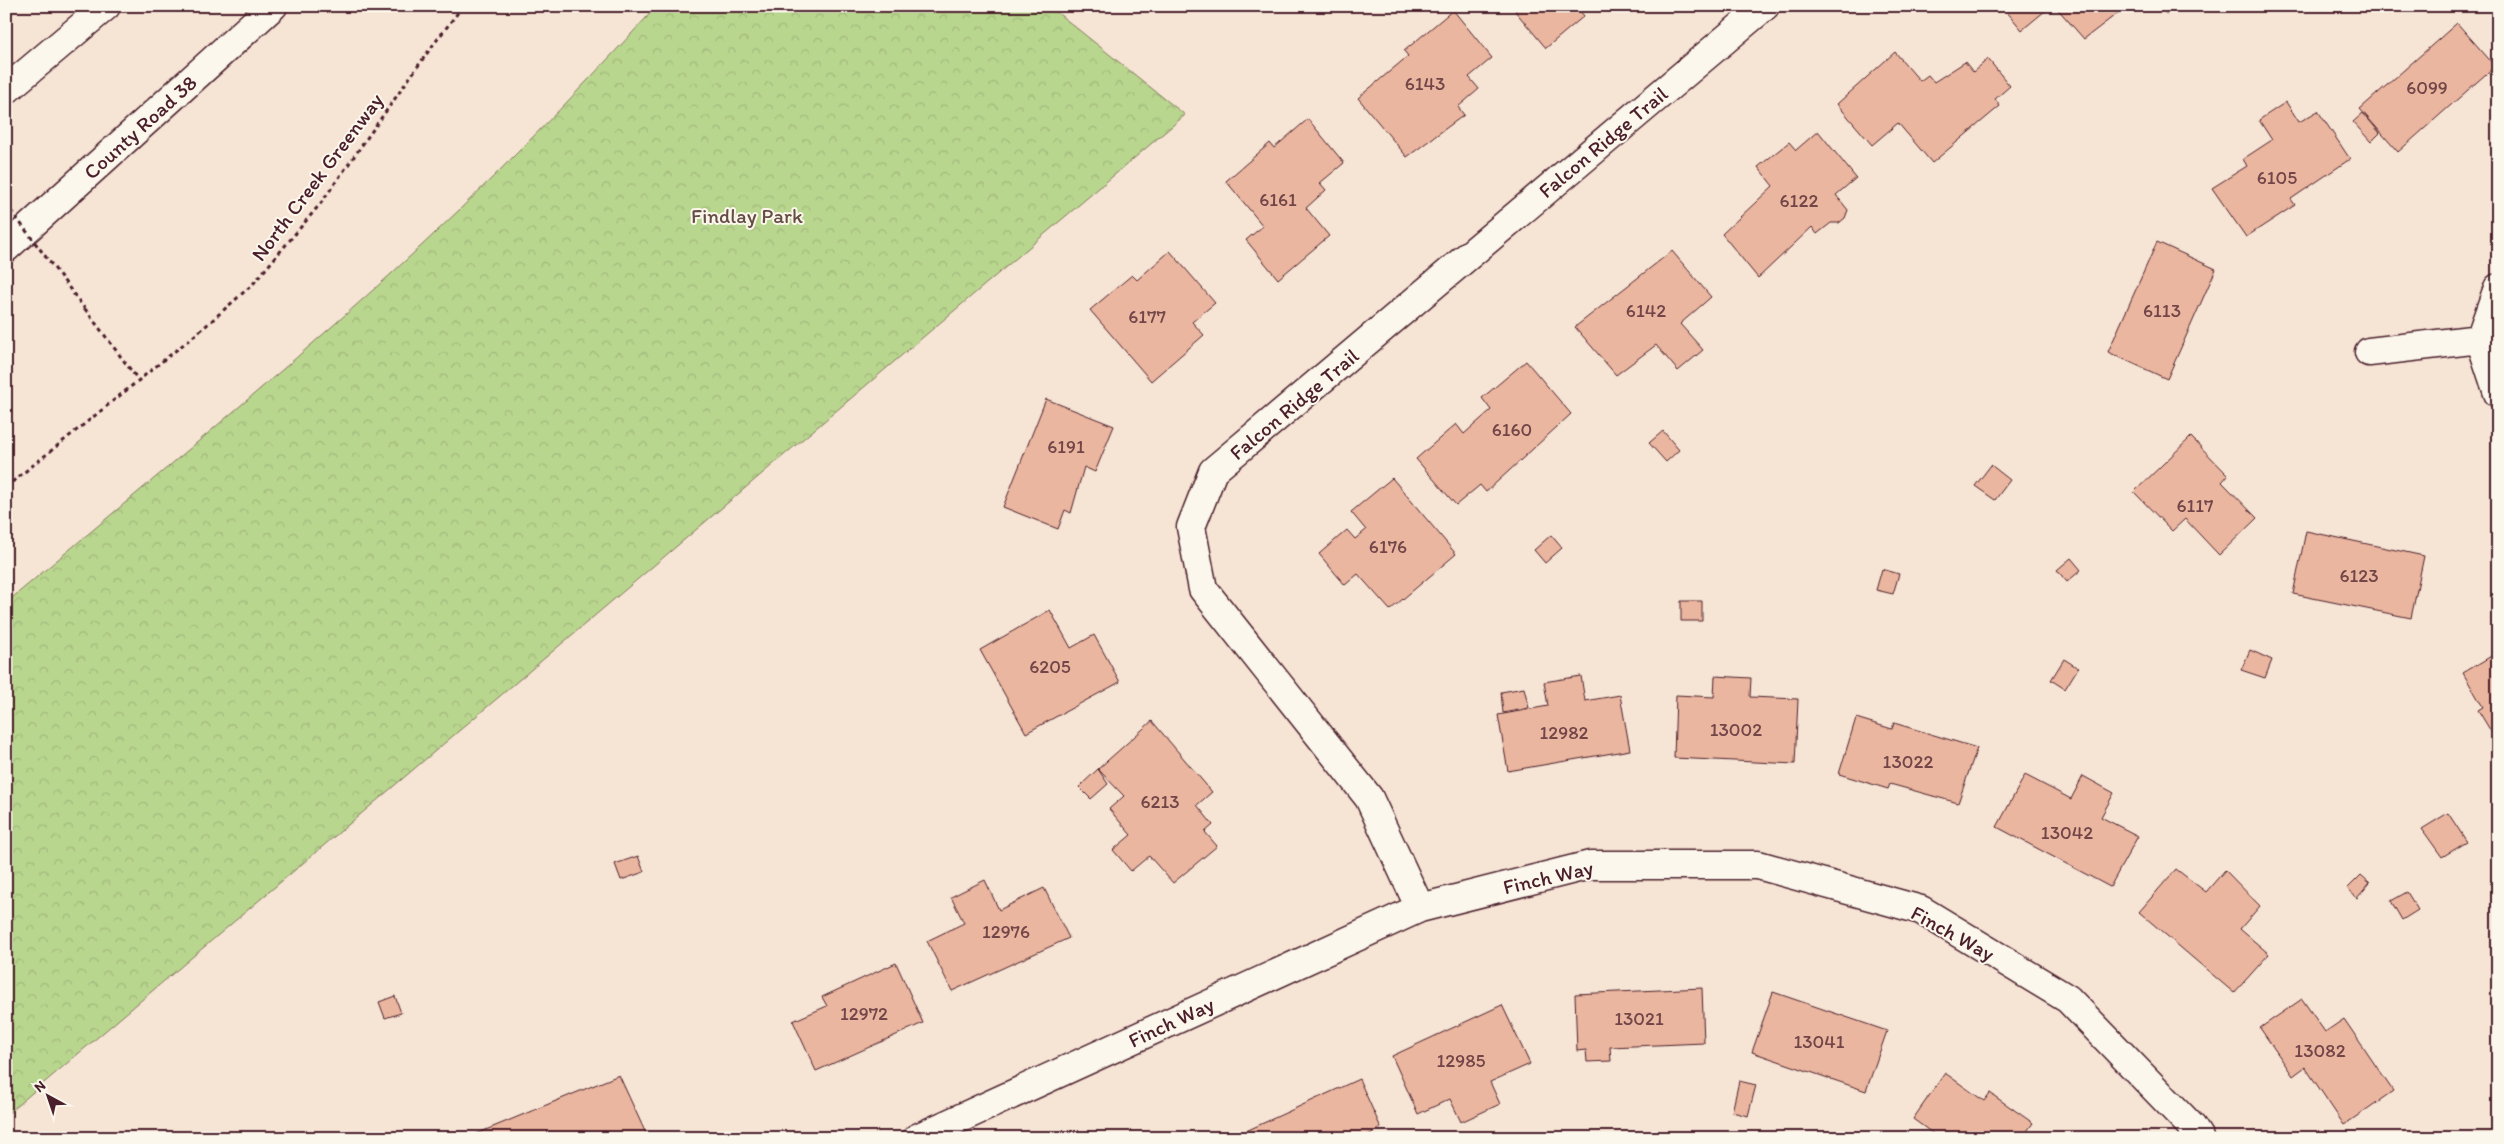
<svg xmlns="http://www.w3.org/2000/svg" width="2504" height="1144" viewBox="0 0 2504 1144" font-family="Itim,sans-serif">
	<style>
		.park { fill: url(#park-crowns); stroke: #827a5c }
		.building { fill: #ebb69f; stroke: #4a1f2b }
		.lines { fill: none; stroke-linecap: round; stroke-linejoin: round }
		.minor-casing { stroke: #4a1f2b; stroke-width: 31 }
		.secondary-casing { stroke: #4a1f2b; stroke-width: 31 }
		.path { stroke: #4a1f2b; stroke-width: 3; stroke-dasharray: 4 4; stroke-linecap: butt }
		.minor { stroke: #fbf7ec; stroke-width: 28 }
		.secondary { stroke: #fbf7ec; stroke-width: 28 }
		.path-bridge { stroke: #4a1f2b; stroke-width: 3; stroke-dasharray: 4 4; stroke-linecap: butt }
		.labels { text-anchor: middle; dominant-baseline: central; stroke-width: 4; stroke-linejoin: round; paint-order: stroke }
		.number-label { font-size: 19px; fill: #724548 }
		.street-label { font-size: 21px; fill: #4a1f2b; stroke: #fbf7ec }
		.park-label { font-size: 21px; fill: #664d44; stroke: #fbf7ec }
	</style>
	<defs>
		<pattern id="park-crowns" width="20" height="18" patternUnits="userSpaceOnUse" patternTransform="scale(1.25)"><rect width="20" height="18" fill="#b9d68e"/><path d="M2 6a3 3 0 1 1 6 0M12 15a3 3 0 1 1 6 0" fill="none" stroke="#a1b77b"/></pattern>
	</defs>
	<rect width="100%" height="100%" fill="#f6e4d5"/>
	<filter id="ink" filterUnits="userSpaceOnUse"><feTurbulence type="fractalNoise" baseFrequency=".02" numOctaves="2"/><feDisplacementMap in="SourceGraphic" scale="10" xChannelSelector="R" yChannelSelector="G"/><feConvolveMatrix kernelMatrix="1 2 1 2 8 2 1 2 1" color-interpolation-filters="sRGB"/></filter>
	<g filter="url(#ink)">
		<path class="park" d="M657,6h392l136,109 -1179,1000v-512c129,-109 260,-216 385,-329 93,-85 181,-175 266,-268z"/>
		<path class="building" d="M1520,6h56l8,10 -38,32 -31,-37z
			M2002,6h49l-29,24z
			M2055,6h72l-43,33z
			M2160,6h15l-9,8z
			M1453,10l39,48 -23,19 10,12 -21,18 6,8 -57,42 -49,-59 50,-42 -4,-5z
			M2457,23l38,43 -97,86 -38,-43z
			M1895,52l25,29 8,-6 6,7 31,-20 8,10 15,-13 22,27 -15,13 5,7 -68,57 -34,-40 -26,22 -35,-41z
			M2286,102l13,20 19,-11 32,48 -59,40 4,6 -49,32 -34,-49 35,-22 -4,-7 29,-19 -13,-20z
			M2363,113l17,20 -9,9 -18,-20z
			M1308,119l36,44 -24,20 6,7 -20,18 23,28 -51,43 -32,-39 17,-14 -37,-45 44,-38 4,5z
			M1818,131l38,47 -20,17 12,15 -3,8 -6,5h-8l-14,11 -5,-7 -54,51 -36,-44 51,-48 -15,-19 31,-25 7,8z
			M2157,242l59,27 -49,110 -59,-27z
			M1170,251l45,52 -23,19 12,13 -53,46 -61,-71 42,-35 5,5z
			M1672,251l39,46 -31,27 23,26 -25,21 -22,-26 -40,30 -41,-48z
			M1526,361l45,53 -85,78 -6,-7 -24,20 -40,-46 40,-35 8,10 27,-24 -9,-12z
			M1046,399l68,27 -19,46 -11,-5 -13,46 -6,-3 -7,19 -55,-22z
			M1663,431l16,19 -13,12 -17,-19z
			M2191,437l37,38 -6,7 35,36 -38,37 -34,-36 -13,12 -38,-39z
			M1991,465l19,15 -15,20 -20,-14z
			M1392,478l64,76 -66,56 -32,-36 -13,11 -26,-31 28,-24 8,9 11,-9 -15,-18z
			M2306,531l118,25 -13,62 -118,-24z
			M1551,535l11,13 -17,15 -11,-13z
			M2071,558l10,12 -14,12 -10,-12z
			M1882,569l17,5 -6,20 -17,-4z
			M1681,601h21v20h-21z
			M1050,610l21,38 23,-13 26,47 -94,51 -46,-83z
			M2250,650l22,10 -7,18 -24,-8z
			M2498,652v91l-20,-33 5,-3 -20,-34z
			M2064,659l14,9 -13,21 -14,-9z
			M1581,676l4,25 35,-6 10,55 -122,21 -10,-56 50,-9 -4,-24z
			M1715,676l36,2 -1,19 48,2 -3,65 -121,-6 2,-63 38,2z
			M1524,688l5,20 -26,5 -2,-21z
			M1856,718l36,11 2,-6 83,25 -19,55 -68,-19 -2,5 -49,-15z
			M1152,721l60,71 -15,13 16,20 -8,7 12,14 -44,37 -24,-27 -18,15 -18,-21 18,-15 -22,-26 15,-13 -26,-27z
			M1098,769l10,15 -17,15 -12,-12z
			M2025,775l46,24 12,-23 31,17 -13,24 37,19 -28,51 -113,-60z
			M2448,813l19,29 -25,15 -20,-28z
			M638,856l6,16 -23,8 -6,-16z
			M2176,869l30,23 19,-22 35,36 -20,23 29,25 -35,39 -95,-81z
			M2361,875l9,8 -13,15 -10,-9z
			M985,880l14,30 45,-22 25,50 -117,53 -25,-50 37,-18 -13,-26z
			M2407,892l11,18 -16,10 -11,-19z
			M896,963l27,60 -107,48 -23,-50 34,-15 -5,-9z
			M1702,988l2,55 -94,4 1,14 -24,1 -1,-12 -9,1 -2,-57z
			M1773,992l114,39 -21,60 -114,-39z
			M395,996l6,17 -16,5 -6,-16z
			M2302,999l23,33 19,-13 49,72 -49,34 -39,-58 -12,9 -33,-48z
			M1502,1005l28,59 -40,18 10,22 -39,18 -11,-23 -32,15 -26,-58z
			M1945,1073l39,28 6,-8 43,30 -11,15h-83l-26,-19z
			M619,1075l29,63h-171l-1,-4z
			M1359,1079l22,49 -19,10h-115l-3,-6z
			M1739,1081l17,4 -8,31 -16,-4z"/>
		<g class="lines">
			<g class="minor-casing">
				<path id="minor" d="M2480,339l18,54
					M2480,339l18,-51
					M2369,352l111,-13
					M1420,908l-51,-110 -166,-209 -12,-62 22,-56 552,-465
					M917,1138l503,-230 170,-43h168l163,45 147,89 124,128 7,11"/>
			</g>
			<g class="secondary-casing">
				<path id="secondary" d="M6,90l100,-84
					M6,248l267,-242"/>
			</g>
			<path class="path" d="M85,309l54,72
				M6,487l194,-156 53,-47 68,-81 109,-154 33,-43"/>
			<use href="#minor" class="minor"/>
			<use href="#secondary" class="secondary"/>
			<path class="path-bridge" d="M6,204l79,105"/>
		</g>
	</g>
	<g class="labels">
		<g class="number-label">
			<text x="1425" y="83">6143</text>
			<text x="2427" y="87">6099</text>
			<text x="2277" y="177">6105</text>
			<text x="1278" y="199">6161</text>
			<text x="1799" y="200">6122</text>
			<text x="1646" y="310">6142</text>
			<text x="2162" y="310">6113</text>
			<text x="1147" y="316">6177</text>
			<text x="1512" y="429">6160</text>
			<text x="1066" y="446">6191</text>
			<text x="2195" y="505">6117</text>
			<text x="1388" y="546">6176</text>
			<text x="2359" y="575">6123</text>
			<text x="1050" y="666">6205</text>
			<text x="1736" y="729">13002</text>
			<text x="1564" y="732">12982</text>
			<text x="1908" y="761">13022</text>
			<text x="1160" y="801">6213</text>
			<text x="2067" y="832">13042</text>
			<text x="1006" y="931">12976</text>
			<text x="864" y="1013">12972</text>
			<text x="1639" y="1018">13021</text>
			<text x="1819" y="1041">13041</text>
			<text x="2320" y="1050">13082</text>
			<text x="1461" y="1060">12985</text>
		</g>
		<g class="street-label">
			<text transform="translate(140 127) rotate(-42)">County Road 38</text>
			<text transform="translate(1603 142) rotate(-40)">Falcon Ridge Trail</text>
			<text transform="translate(317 177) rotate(-53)">North Creek Greenway</text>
			<text transform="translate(1294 404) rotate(-40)">Falcon Ridge Trail</text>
			<text transform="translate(1548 877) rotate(-13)">Finch Way</text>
			<text transform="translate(1953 933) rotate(29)">Finch Way</text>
			<text transform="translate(1171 1022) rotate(-25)">Finch Way</text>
		</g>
		<g class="park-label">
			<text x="747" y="215">Findlay Park</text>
		</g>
	</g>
	<rect width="2504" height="1144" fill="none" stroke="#fbf7ec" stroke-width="25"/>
	<rect x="12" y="12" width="2479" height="1119" fill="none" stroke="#4a1f2b" stroke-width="2" filter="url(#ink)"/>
	<g transform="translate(48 1096) rotate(320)" stroke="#fbf7ec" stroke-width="4" paint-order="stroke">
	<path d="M0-4L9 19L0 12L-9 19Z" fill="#4a1f2b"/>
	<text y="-8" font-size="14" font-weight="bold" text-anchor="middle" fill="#4a1f2b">N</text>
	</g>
</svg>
